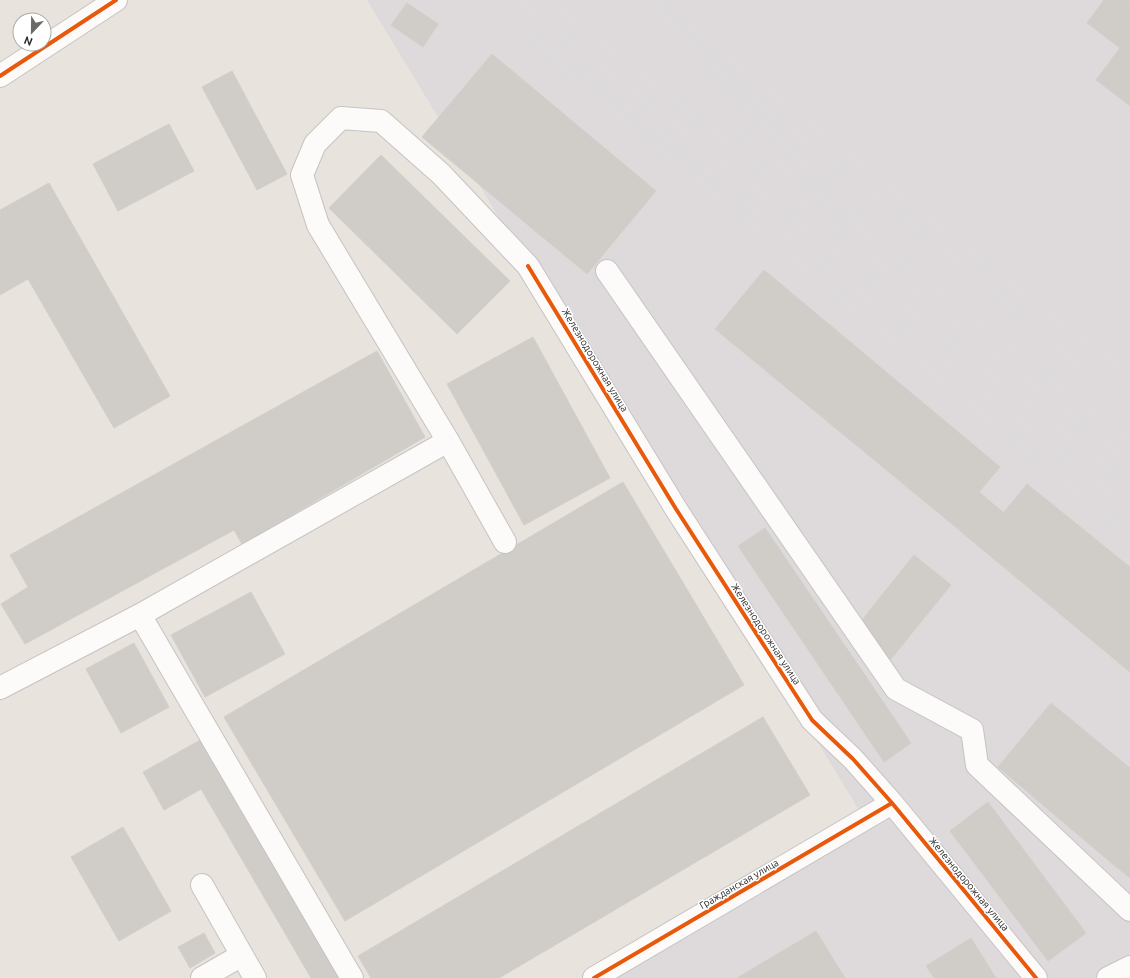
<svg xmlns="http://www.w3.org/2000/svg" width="1130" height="978" viewBox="0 0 1130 978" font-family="Ubuntu,sans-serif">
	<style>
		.industrial { fill: #dedadc }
		.building { fill: #d0cdc8; stroke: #d2cfc9 }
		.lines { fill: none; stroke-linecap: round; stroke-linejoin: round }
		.minor-casing { stroke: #c5c3c3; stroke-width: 24 }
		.minor { stroke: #fcfbfa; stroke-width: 22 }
		.rail { stroke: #dcdcde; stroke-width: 3 }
		.cycleway-casing { stroke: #fff; stroke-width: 6 }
		.cycleway { stroke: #e8590c; stroke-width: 4 }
		.labels { text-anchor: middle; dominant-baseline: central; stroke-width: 3; stroke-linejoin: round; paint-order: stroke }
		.street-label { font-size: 10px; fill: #282828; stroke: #fff }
	</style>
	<rect width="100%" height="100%" fill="#e8e3dc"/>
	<path class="industrial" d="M367,0h763v978h-532l267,-158z"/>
	<path class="building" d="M1104,0h26v106l-34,-26 24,-32 -33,-25z
		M407,3l31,21 -15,23 -32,-22z
		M492,54l164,137 -69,83 -165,-137z
		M232,71l55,103 -30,16 -55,-103z
		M169,124l25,47 -76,40 -25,-47z
		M381,155l129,126 -53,53 -128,-126z
		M49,183l121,213 -56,32 -86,-149 -28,16v-85z
		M764,270l236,197 -48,57 -237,-195z
		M533,337l77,141 -86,47 -77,-141z
		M377,351l48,86 -183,107 -8,-14 -209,114 -24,-40 27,-17 -18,-32z
		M623,482l121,203 -399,236 -121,-204z
		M1027,484l103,83v105l-153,-127z
		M979,492l25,21 -27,32 -25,-21z
		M765,528l146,215 -27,19 -146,-216z
		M914,555l37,30 -60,74 -37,-29z
		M251,592l34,62 -80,43 -34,-62z
		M134,643l35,64 -48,26 -35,-64z
		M1051,703l79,65v80l-15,18 -117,-99z
		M763,717l47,78 -311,183h-128l-13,-22z
		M204,738l139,240h-32l-110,-189 -37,21 -21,-38z
		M988,802l98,131 -38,28 -98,-130z
		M123,827l48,84 -52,30 -48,-84z
		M1130,848v30l-15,-12z
		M816,931l29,47h-108z
		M204,933l11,20 -25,15 -12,-21z
		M971,938l25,40h-62l-8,-12z"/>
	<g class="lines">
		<g class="minor-casing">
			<path id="minor" d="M0,76l116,-76
				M607,271l289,418 76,41 5,35 153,145
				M505,542l-57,-101 -130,-216 -16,-50 13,-31 26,-26 40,3 60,53 87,92 148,243 136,211 41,39 39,44 144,175
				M140,615l212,363
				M0,688l140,-73 308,-174
				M202,885l53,93
				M202,978l40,-23
				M594,978l298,-175
				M1108,978l22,-11"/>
		</g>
		<use href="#minor" class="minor"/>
		<path class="rail" d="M490,0l94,86 546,449
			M518,0l612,485
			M548,0l582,462
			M646,0l16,15
			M656,0l405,324 69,49
			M658,12l106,96 205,161 161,142
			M529,29l601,480
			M710,66l131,138 25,22
			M727,122l192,154 211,166"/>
		<g class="cycleway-casing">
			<path id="cycleway" d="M0,76l116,-76
				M528,266l148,243 136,211 41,39 39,44 144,175
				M594,978l298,-175"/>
		</g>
		<use href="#cycleway" class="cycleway"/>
	</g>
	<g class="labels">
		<g class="street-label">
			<text transform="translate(595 360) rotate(59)">Железнодорожная улица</text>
			<text transform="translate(766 634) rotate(57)">Железнодорожная улица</text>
			<text transform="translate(739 884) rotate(-30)">Гражданская улица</text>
			<text transform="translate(969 884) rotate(50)">Железнодорожная улица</text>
		</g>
	</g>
	<g transform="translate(32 32) rotate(202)"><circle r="19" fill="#ffffff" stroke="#a9a9a9"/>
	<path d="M0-3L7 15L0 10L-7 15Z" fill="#6b6967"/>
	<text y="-6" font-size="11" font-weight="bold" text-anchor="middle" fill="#282828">N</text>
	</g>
</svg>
